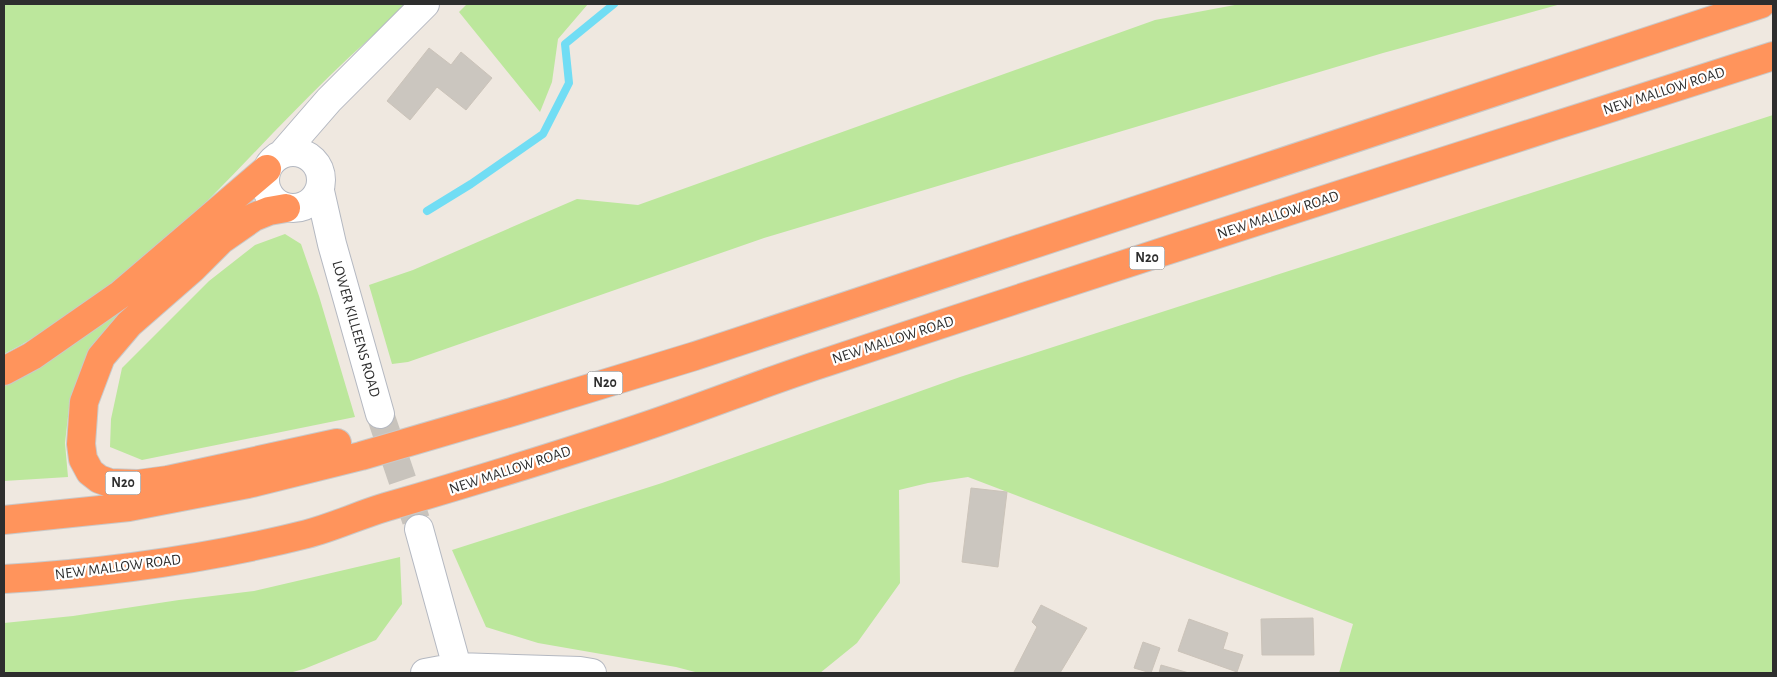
<svg xmlns="http://www.w3.org/2000/svg" width="1777" height="677" viewBox="0 0 1777 677" font-family="'Alegreya Sans',sans-serif">
	<style>
		.green { fill: #bce79c }
		.lines { fill: none; stroke-linecap: round; stroke-linejoin: round }
		.stream { stroke: #71ddf4; stroke-width: 8 }
		.building { fill: #cbc6bf; stroke: #cbc3b9 }
		.secondary-tunnel { stroke: #c8c3bc; stroke-width: 28; stroke-dasharray: 28 14; stroke-linecap: butt }
		.secondary-casing { stroke: #b4b8c1; stroke-width: 30 }
		.highway-casing { stroke: #c9c9c9; stroke-width: 30 }
		.secondary { stroke: #fff; stroke-width: 28 }
		.highway { stroke: #ff945c; stroke-width: 28 }
		.labels { text-anchor: middle; dominant-baseline: central; stroke-width: 4.5; stroke-linejoin: round; paint-order: stroke }
		.shield { fill: #fff; stroke: #6d6d6d; stroke-width: 1 }
		.shield-label { font-size: 14px; font-weight: bold; fill: #2e2e2e }
		.street-label { font-size: 15px; fill: #2e2e2e; stroke: #fff }
	</style>
	<rect width="100%" height="100%" fill="#efe8e0"/>
	<path class="green" d="M4,4h407c-91,71 -163,161 -248,240 -13,11 -28,22 -42,32 -37,29 -75,57 -117,78z
		M467,4h121l-30,35 -6,43 -12,30 -81,-100z
		M1240,4h321l-178,49 -619,185 -356,124 -16,2 -23,-79 44,-15 164,-71 61,6 517,-185z
		M1773,115v558h-434l14,-49 -385,-147 -40,6 -29,7 1,93 -43,60 -37,30h-121l-23,-6 -138,-24 -52,-16 -34,-77 210,-67 298,-106z
		M285,234l16,10 18,52 36,121 -213,43 -32,-13 1,-28 11,-51 87,-87 46,-36z
		M129,303l-43,62 -16,34 -5,44 3,34 -64,4v-95l56,-35z
		M400,557l2,47 -26,36 -72,29 -15,4h-285v-50l69,-7 106,-16 75,-9z"/>
	<g class="lines">
		<path class="stream" d="M427,211l44,-27 72,-50 26,-51 -4,-39 49,-40"/>
	</g>
	<path class="building" d="M429,48l22,17 10,-13 31,26 -26,32 -29,-23 -27,33 -23,-19z
		M971,488l36,4 -9,75 -36,-5z
		M1041,605l46,23 -27,45h-45l-1,-1 23,-45 -5,-5z
		M1313,618l1,37h-52l-1,-36z
		M1189,619l39,14 -5,16 20,6 -6,17 -59,-21z
		M1143,642l17,6 -9,25 -17,-5z
		M1161,665l28,8h-30z"/>
	<g class="lines">
		<path class="secondary-tunnel" d="M380,414l39,115"/>
		<g class="secondary-casing">
			<path id="secondary" d="M265 180a28 28 0 1 1 56 0a28 28 0 1 1-56 0Z
				M283,153l46,-53 96,-96
				M320,191l12,53 48,170
				M419,529l38,138
				M425,673l32,-6 123,4 12,2"/>
		</g>
		<g class="highway-casing">
			<path id="highway" d="M286,208l-17,3 -15,6 -33,23 -29,29 -63,55 -28,33 -17,45 -3,42 2,15 7,13 9,7 11,4 28,1 30,-4 169,-37
				M4,371l28,-15 89,-62 146,-125
				M4,520l125,-13 119,-23 113,-28 154,-45 180,-55 1066,-352
				M4,579c101,-6 204,-20 303,-45 27,-7 52,-19 79,-27 89,-26 178,-53 266,-83 59,-20 116,-43 175,-62 314,-105 631,-205 946,-306"/>
		</g>
		<use href="#secondary" class="secondary"/>
		<use href="#highway" class="highway"/>
	</g>
	<g class="labels">
		<g class="shield">
			<rect x="1129.5" y="246.5" width="35" height="23" rx="4"/>
			<rect x="587.5" y="371.5" width="35" height="23" rx="4"/>
			<rect x="105.5" y="471.5" width="35" height="23" rx="4"/>
		</g>
		<g class="shield-label">
			<text x="1147" y="258">N20</text>
			<text x="605" y="383">N20</text>
			<text x="123" y="483">N20</text>
		</g>
		<g class="street-label">
			<text transform="translate(1664 91) rotate(-18)">NEW MALLOW ROAD</text>
			<text transform="translate(1278 215) rotate(-18)">NEW MALLOW ROAD</text>
			<text transform="translate(356 329) rotate(74)">LOWER KILLEENS ROAD</text>
			<text transform="translate(893 340) rotate(-18)">NEW MALLOW ROAD</text>
			<text transform="translate(510 470) rotate(-18)">NEW MALLOW ROAD</text>
			<text transform="translate(118 567) rotate(-7)">NEW MALLOW ROAD</text>
		</g>
	</g>
	<rect width="1777" height="677" fill="none" stroke="#2e2e2e" stroke-width="10"/>
</svg>
